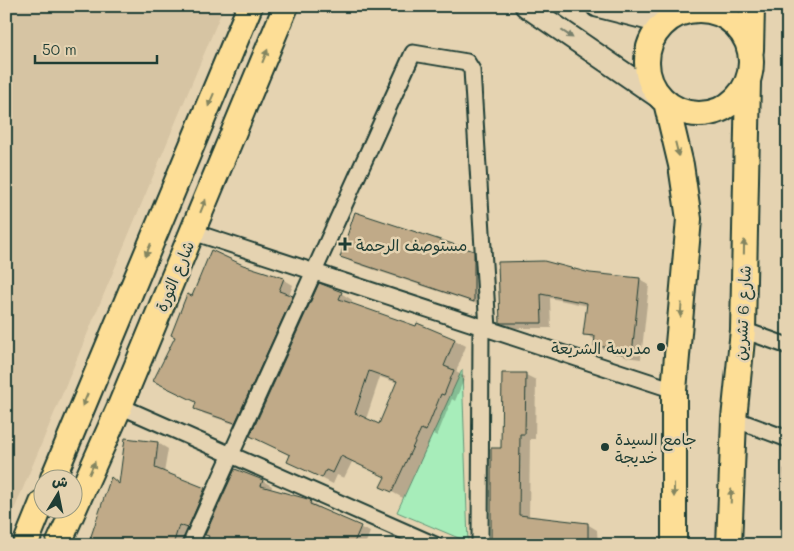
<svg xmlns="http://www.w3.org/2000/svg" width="794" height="551" viewBox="0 0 794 551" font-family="Mali,'Playpen Sans Arabic',sans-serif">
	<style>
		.built { fill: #d6c4a3 }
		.green { fill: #a7edba; stroke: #639577 }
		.shadow { fill: #0003; fill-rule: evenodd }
		.building { fill: #c0aa88; stroke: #1f3d34; fill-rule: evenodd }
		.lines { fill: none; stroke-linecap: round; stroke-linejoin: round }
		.minor-casing { stroke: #1f3d34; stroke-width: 19 }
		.secondary-casing { stroke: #1f3d34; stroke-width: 25 }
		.primary-casing { stroke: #1f3d34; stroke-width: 28 }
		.minor { stroke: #e5d3b1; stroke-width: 15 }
		.secondary { stroke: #e5d3b1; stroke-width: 21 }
		.primary { stroke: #fdde96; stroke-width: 24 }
		.oneway { fill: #78806c }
		.oneway2 { fill: #838560 }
		.poi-dot { fill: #1f3d34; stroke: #e5d3b1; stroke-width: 2 }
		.labels { text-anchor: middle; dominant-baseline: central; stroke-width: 5; stroke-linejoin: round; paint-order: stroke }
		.poi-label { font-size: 16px; fill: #1f3d34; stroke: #e5d3b1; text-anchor: start }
		.street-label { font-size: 16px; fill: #1f3d34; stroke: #e5d3b1 }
	</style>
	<rect width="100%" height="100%" fill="#e5d3b1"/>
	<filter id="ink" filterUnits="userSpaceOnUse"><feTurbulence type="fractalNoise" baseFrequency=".02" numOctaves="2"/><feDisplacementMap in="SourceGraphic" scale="10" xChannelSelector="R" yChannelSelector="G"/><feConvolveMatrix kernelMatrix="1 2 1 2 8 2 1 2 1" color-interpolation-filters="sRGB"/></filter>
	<g filter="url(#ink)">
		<path class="built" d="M6,6h218l-218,523z"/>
		<path class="green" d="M462,370l6,172 -71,-30z"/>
		<path class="shadow" d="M473,253l10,5v48l-132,-44 -10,-6z
			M500,264l140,15 9,6 -8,74 -16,-2 -9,-6 -11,-1 -9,-5v-5l-11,-6 3,-28 -38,-8 1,30h-41l-9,-6z
			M242,266l41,13 10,6 -4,11 13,6 -57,126 -40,-14 -10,-5 2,-7 -21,-65 17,-39z
			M341,293l11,7 -1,5 104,35 11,6 -10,26 9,5 -10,24 -3,-2 -15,37 -4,-2 -30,64 -22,-12 5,-9 -34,-15 -8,16 -7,-3 -4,9 -45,-23 3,-5 -40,-20zM380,377l18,6 -18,43 -14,-7z
			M526,375l10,5 -1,59h-5l-1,79 58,6 10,6 1,15h-106l10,-96z
			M126,439l32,4 10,6 -4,24 50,22 -30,50h-94l22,-66 8,5z
			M788,466v79h-7l3,-1 -2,-41 4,-1 -3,-33z
			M263,481l9,5 -1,4 39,12 10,5 -1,2 51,23 -5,13h-158z"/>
		<path class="building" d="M355,212l119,39v51l-134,-45z
			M211,250l32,15 41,13 -5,13 14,5 -58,127 -41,-14 2,-7 -43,-21 22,-44 -4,-2 16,-41 5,2z
			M544,261l46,12 50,5 -8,76 -18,-1 1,-5 -21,-2 1,-10 -12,-1 4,-32 -46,-9 1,29h-42l-2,-61z
			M319,283l23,9 -3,7 77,27 1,-3 38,16 -11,27 10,4 -10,25 -3,-1 -15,37 -5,-2 -29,63 -12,-5 5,-10 -44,-21 -8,17 -7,-3 -4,8 -35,-16 3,-7 -40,-19zM369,371l28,10 -18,43 -24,-11z
			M502,373h24l-1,61h-5l-1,81 69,8v22h-97v-97h10z
			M125,438l33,4 -3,26 50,20 -17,40 -9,-3 -6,20h-85l23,-68 8,7z
			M235,469l28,11 -2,6 43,12 7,2 -1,4 51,22 -8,19h-148l4,-9 -4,-1z"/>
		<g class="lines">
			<g class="minor-casing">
				<path id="minor" d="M193,232l481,158
					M743,330l45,16
					M120,406l315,139
					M734,419l54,20
					M190,545l223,-492 54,9 5,8 16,259
					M480,545l1,-219"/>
			</g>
			<g class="secondary-casing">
				<path id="secondary" d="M526,6l140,96
					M597,6l67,17"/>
			</g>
			<g class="primary-casing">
				<path id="primary" d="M647 62a52 52 0 1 1 104 0a52 52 0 1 1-104 0Z
					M751,50l1,-44
					M666,102l15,63 8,54 -15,171v155
					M53,478l197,-472
					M25,545l17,-42
					M58,545l62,-139 166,-400
					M729,545l5,-126 9,-89 5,-249"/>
			</g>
			<use href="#minor" class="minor"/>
			<use href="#secondary" class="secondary"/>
			<use href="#primary" class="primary"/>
		</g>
		<defs><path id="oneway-solid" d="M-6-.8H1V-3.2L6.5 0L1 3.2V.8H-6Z" transform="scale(1.25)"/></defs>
		<use class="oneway" href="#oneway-solid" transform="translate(567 34) rotate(34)"/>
		<g class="oneway2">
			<use href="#oneway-solid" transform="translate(265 56) rotate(-68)"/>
			<use href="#oneway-solid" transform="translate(211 100) rotate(113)"/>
			<use href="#oneway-solid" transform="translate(677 149) rotate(76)"/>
			<use href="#oneway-solid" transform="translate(203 206) rotate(-68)"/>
			<use href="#oneway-solid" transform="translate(744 247) rotate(-89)"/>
			<use href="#oneway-solid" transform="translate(148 250) rotate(113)"/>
			<use href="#oneway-solid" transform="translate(681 310) rotate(95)"/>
			<use href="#oneway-solid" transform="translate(85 400) rotate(113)"/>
			<use href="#oneway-solid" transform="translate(92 468) rotate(-66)"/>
			<use href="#oneway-solid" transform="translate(674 490) rotate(90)"/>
			<use href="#oneway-solid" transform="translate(731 496) rotate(-88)"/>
		</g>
	</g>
	<g class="poi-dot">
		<path d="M342.5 236.5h5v5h5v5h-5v5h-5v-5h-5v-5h5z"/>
		<circle cx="661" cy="347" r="5"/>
		<circle cx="605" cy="447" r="5"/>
	</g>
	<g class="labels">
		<g class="poi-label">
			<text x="356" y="244">مستوصف الرحمة</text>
			<text x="651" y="347" text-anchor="end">مدرسة الشريعة</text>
			<text x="615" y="438">جامع السيدة<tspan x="615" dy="18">خديجة</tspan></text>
		</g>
		<g class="street-label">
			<text transform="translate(174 276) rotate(-67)">شارع الثورة</text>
			<text transform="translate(742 313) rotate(-87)">شارع 6 تشرين</text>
		</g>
	</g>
	<rect width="794" height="551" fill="none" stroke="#e5d3b1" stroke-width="25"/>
	<rect x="12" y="12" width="769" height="526" fill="none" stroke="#1f3d34" stroke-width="2" filter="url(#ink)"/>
	<g transform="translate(58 494) rotate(10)"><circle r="24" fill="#e5d3b1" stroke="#96977f"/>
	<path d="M0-4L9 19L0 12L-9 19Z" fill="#1f3d34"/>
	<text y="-8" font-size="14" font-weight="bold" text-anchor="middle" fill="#1f3d34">ش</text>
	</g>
	<path d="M35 55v8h122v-8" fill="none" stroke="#1f3d34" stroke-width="2.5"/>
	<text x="42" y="55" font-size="15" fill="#1f3d34" stroke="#e5d3b1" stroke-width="4" paint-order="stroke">50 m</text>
</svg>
